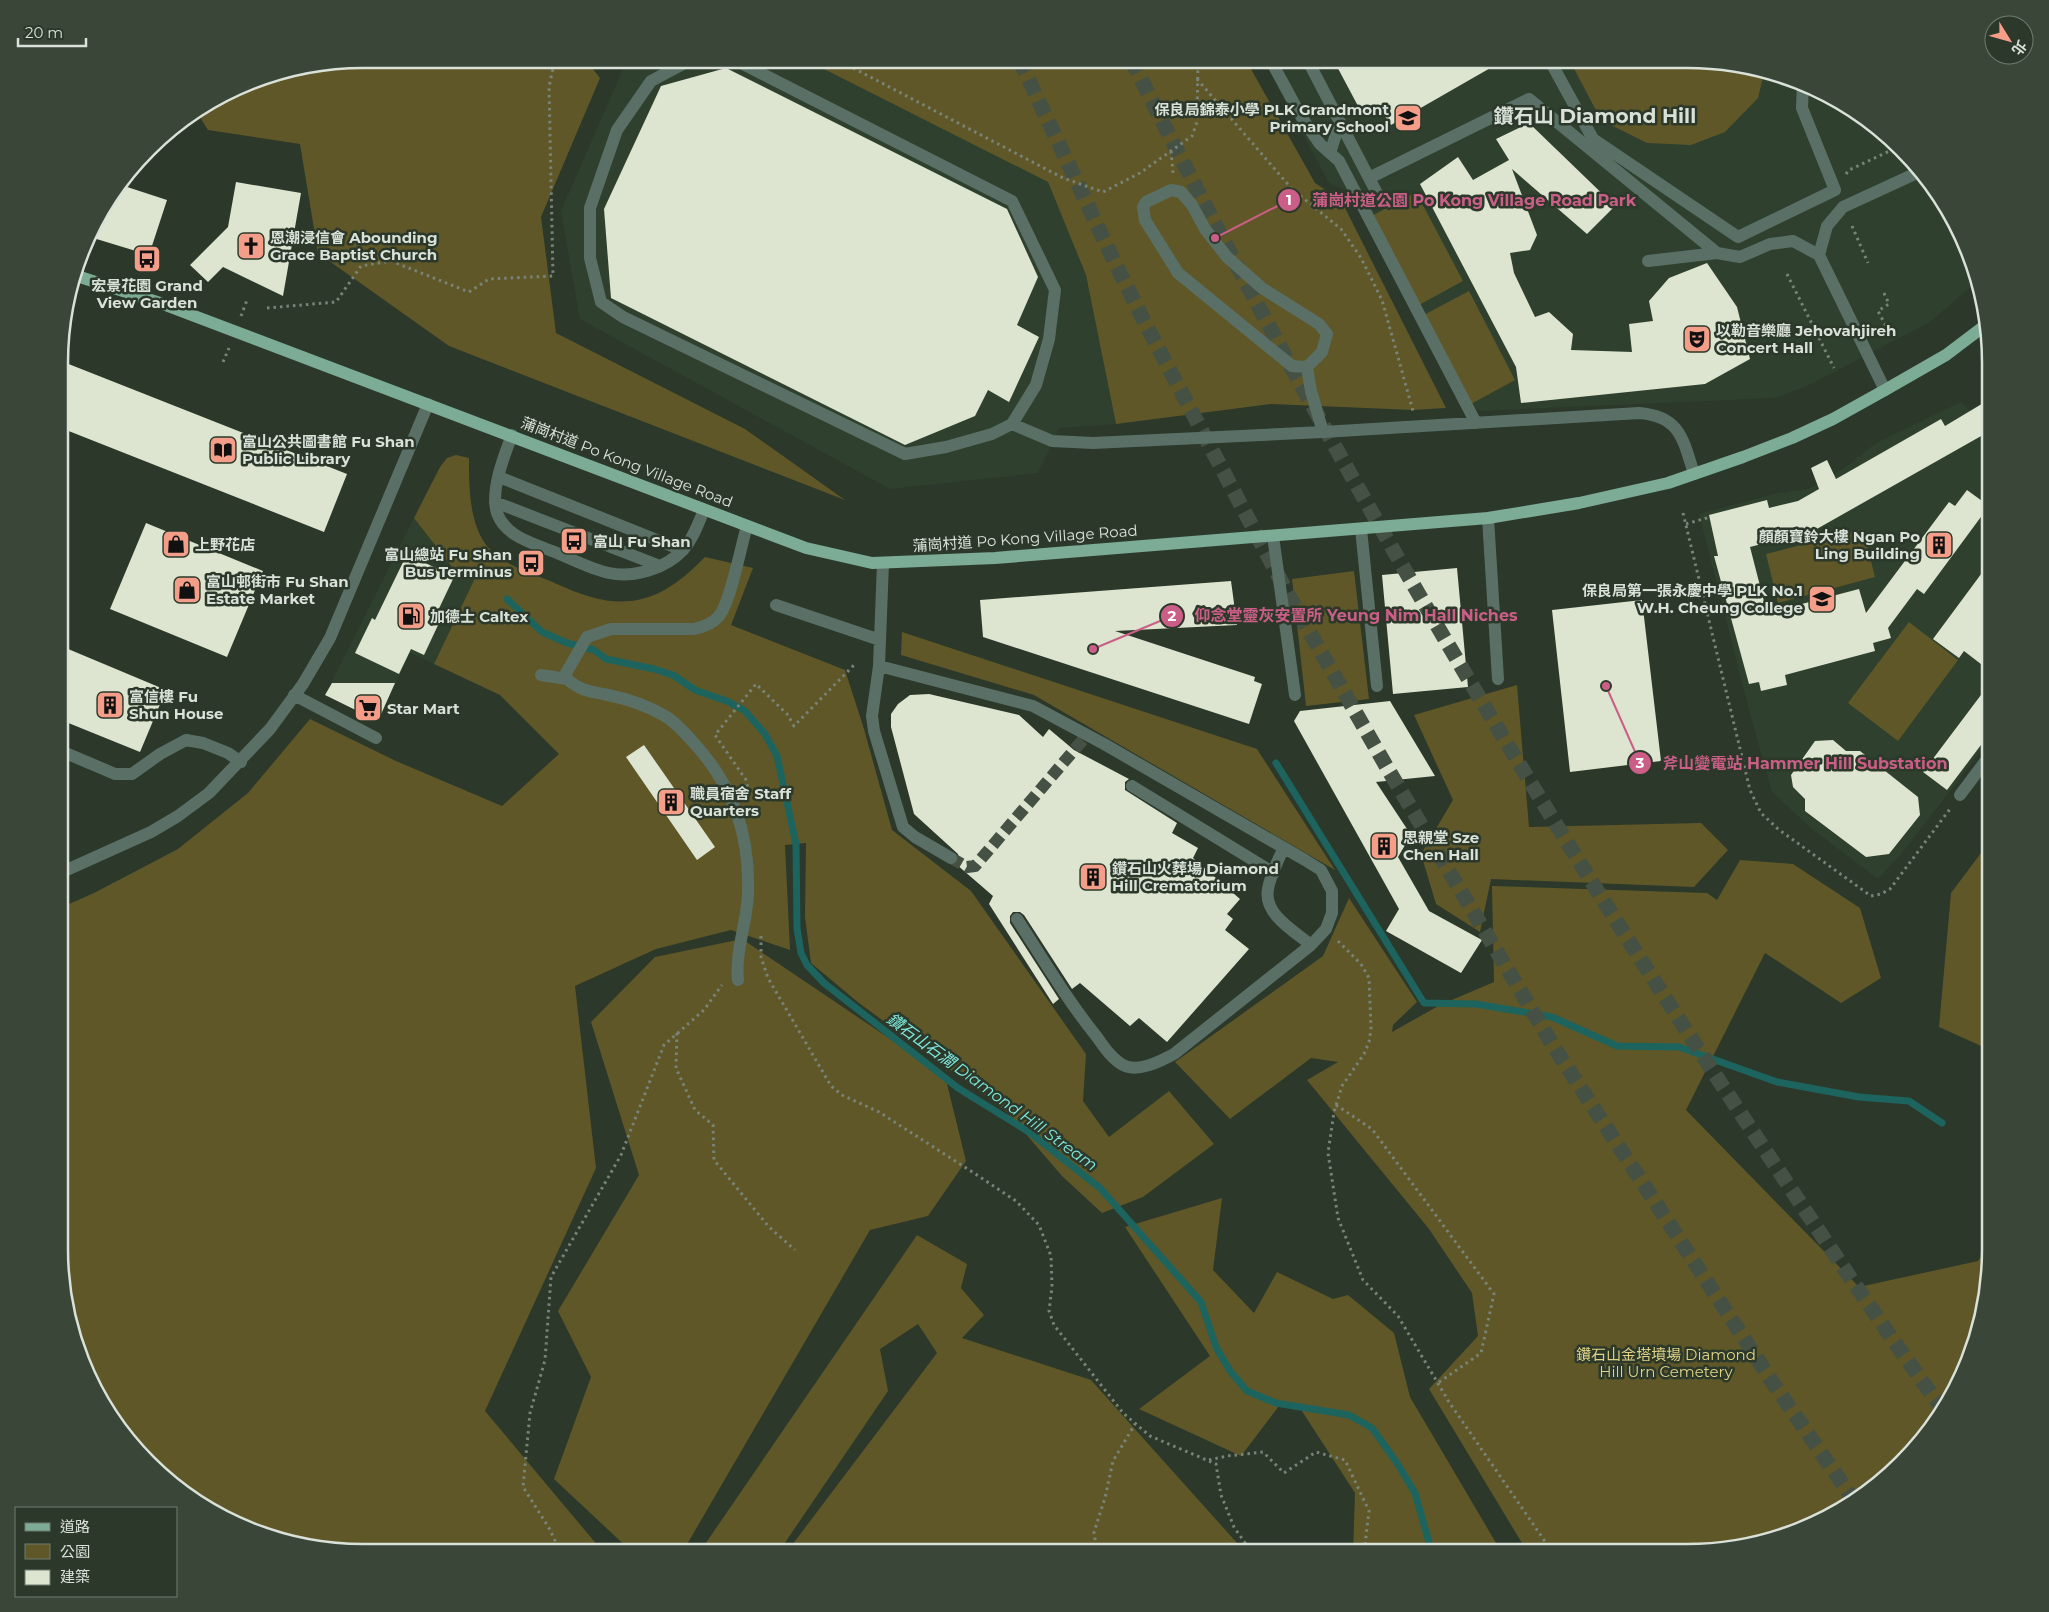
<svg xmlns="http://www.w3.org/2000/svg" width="2049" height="1612" viewBox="0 0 2049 1612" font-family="Montserrat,'Noto Sans TC',sans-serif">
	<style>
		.built { fill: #2f412e }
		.green { fill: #5f5728 }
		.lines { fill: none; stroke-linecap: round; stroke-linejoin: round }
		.stream { stroke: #1d645e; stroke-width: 7 }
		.building { fill: #dde4cf }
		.minor-tunnel { stroke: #455144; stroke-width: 12; stroke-dasharray: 12 6; stroke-linecap: butt }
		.highway-tunnel { stroke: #455144; stroke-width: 15; stroke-dasharray: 15 8; stroke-linecap: butt }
		.path { stroke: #798478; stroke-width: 3; stroke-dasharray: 2.5 4; stroke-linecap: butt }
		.minor { stroke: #5a7066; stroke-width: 12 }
		.major { stroke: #7cab96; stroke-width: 12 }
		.labels { text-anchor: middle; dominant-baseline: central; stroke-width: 5; stroke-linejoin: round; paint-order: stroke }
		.poi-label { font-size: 15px; font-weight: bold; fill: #d9e1d8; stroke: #2b382a; text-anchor: start }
		.street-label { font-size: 15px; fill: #d9e1d8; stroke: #2b382a }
		.park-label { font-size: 15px; fill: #e0d385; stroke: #2b382a }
		.water-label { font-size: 16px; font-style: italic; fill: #80e9de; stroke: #2b382a }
		.district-label { font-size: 20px; font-weight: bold; fill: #d9e1d8; stroke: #2b382a }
		.rim { fill: none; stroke: #d9e1d8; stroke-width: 2.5 }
		.leader { fill: none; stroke: #ca5e87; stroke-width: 2 }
		.callout-dot { fill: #ca5e87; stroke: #2b382a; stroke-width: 2 }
		.mark-label { font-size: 15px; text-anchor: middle; font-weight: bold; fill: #fff }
		.callout-label { font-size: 16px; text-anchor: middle; font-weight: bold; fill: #ca5e87; stroke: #2b382a; stroke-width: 5; stroke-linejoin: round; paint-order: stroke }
	</style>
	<rect width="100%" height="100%" fill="#2b382a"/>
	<path class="built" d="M652,59h152l244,123 38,93 30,149 -57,4 -21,45 -148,16 -310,-170 -19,-108 62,-142z
		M1263,59h443l97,23 84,52 52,60 28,52 7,38 -44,38 -121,63 -33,13 -296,13 -15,-4 -115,-215 -21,-9z
		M1961,402l29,27v310l-88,114 -24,26 -66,-50 -40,-37 -20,-71 -53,-207 79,-21 30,-4 35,-20 33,-26z
		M414,518l38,49 23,11 -41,86 -24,-11 -32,68 -53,-26z"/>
	<path class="green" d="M363,59h222l15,19 -59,139 15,116 189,96 100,71 -396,-154 -131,-93 -18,-109 -92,-14 -10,-16 67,-39z
		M804,59h433l14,10 64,114 26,17 105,208 -33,2 -142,-6 -155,20 -30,-149 -38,-93z
		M1569,59h137l58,14 -6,25 -33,34 -34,13 -44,-2 -46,-23z
		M1416,192l47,89 -46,25 -47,-89z
		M1469,291l46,89 -46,25 -47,-89z
		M456,455l13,3c0,27 0,66 18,88 15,18 37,24 58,33 15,6 31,14 46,18 49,14 81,-6 114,-40l48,11 -22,57 114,45 19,59 28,101 79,61 115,163 -3,47 26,36 60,-46 45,53 -71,53 -41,16 -40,-37 -56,-65 -147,-108 -48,-40 -6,-46 1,-74 -21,2 5,105 -59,-20 -75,19 -81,37 21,182 -111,243 119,142h-261l-97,-23 -84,-52 -72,-94 -31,-115 1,-361 34,-15 84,-44 70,-56 62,-74 86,42 106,45 57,-52 -59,-59 -66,-31 41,-86 -23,-11 -38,-49 26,-51 7,-9z
		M1863,529l12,48 -97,26 -12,-49z
		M1354,571l15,128 -63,7 -14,-127z
		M1909,622l49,38 -60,81 -50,-38z
		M902,632l355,117 78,121 -301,-175 -133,-40z
		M1517,685l12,142 172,-4 27,27 -34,37 -203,-8 -11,53 -44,-28 -15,-50 32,-54 -39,-85z
		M1990,841v209l-51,-23 12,-134z
		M1740,860l53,4 67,44 21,70 -40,25 -76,-50 -79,157 173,177 119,-26 12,-17v25l-23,97 -52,84 -60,52 -52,28 -117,23h-158l-99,-164 49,-53 -6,-43 -43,-64 -122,-149 31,-18 -27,-4 -81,61 -55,-57 148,-106 26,-58 68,104 -24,23 -1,7 48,-27 54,-23 -2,-96 215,7 10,7z
		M742,939l203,137 21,85 -38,55 -58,14 -188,323h-49l-79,-74 37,-102 -33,-66 81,-136 -48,-153 64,-65z
		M1222,1198l-9,72 41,43 23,-41 56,27 15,-4 46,38 16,64 92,156h-149l2,-60 -57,-88 -19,1 -38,50 -102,-47 71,-53 -85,-129z
		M917,1235l50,29 -6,24 23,27 -22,23 129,42 155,173h-460l151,-200 -19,-29 -38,25 8,42 -110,162h-79z"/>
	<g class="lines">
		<path class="stream" d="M507,599l35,33 25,11 27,7 12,9 48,10 19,6 22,15 34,12 16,9 20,23 12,22 19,88 1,84 4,25 6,12 17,18 134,105 71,44 71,56 101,114 15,45 14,24 17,20 29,12 73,12 23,13 25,35 18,30 17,60
			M1276,763l148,240 52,1 76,13 65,29 62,1 98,35 82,15 50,4 33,22"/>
	</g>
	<path class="building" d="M1333,59h173l-115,66 -7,-10 -13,-2 -13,-7z
		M726,68l281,141 31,68 -21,48 22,12 -30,65 -21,-12 -13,26 -70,29 -294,-147 -7,-89 57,-123z
		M1529,123l86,83 -28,28 -75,-65 25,66 -7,15 -20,3 4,20 21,44 14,-5 24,22 -2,16 61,2 -3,-28 24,-3 -4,-20 20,-23 38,-15 30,44 13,52 -45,25 -184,19 -5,-36 -96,-183 38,-27 15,23 36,-20 -13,-21z
		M236,182l65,11 -18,103 -60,-29 -15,15 -18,-17 38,-38z
		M121,185l46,15 -18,55 -59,-18 9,-26z
		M61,361l286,113 -23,58 -263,-104z
		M1990,399v32l-175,99 -65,17 17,66 92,-24 7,24 83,-111 6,4 12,-16 22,16 -65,88 -7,-5 -29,39 3,10 -18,5 2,8 -90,24 2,10 -26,6 -2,-9 -10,2 -35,-128h4l-9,-41 58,-15 2,8 29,-7 21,-12 -8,-21 16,-8 9,19 105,-60 4,7z
		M146,523l117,48 -36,86 -117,-48z
		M407,554l47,23 -21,44 6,2 -15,32 -13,-6 -12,25 -44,-21 17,-35 3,2z
		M1990,562v54l-9,12 9,7v36l-26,-20 -5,7 -26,-19z
		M1457,568l11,119 -75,7 -11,-119z
		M1231,581l6,44 -122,6 140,46 -1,4 8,3 -13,40 -266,-87 -3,-37z
		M1642,600l19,161 -91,11 -18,-162z
		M61,646l105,44 -26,62 -79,-32z
		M332,683h63l-17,38 -53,-26z
		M1990,683v50l-43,57 -24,-18z
		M929,694l90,21 24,22 6,-8 25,21 55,29 -4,3v8l52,33 -5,10 26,15 -5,10 47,41 -13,15 6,5 -8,11 24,19 -82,93 -28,-24 -9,8 -50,-43 -8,6 -48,-74 -4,-3h-7l-3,4v7l49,76 -6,5 -64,-100 4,-8 -37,-32 3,-5 -1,-5 -44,-40 -23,-87v-13l7,-10 12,-9z
		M1390,701l45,75 -59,6 35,53 -13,22 31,54 53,29 -21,33 -75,-42 13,-22 -105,-188 6,-10z
		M1833,740l13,11h14l58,46 2,18 -31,39 -23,3 -61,-46v-12l-12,-12 -2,-12 24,-34z
		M644,745l71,102 -18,13 -71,-103z"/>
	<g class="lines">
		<path class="minor-tunnel" d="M951,858l16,9 8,-1 112,-131"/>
		<path class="highway-tunnel" d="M1019,59l95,202 31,62 144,273 100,175 165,276 219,336 82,119
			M1131,59c182,366 388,720 614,1061 64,96 128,194 196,287"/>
		<path class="path" d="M836,59l227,119 40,14 37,-19 52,-37 5,-14 1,-63
			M1197,79l95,110 49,40 20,29 21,42 31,111
			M1171,151l2,22
			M1846,174l3,-4 49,-23
			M1852,226l16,37
			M1787,274l47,94
			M1884,293l5,11 -11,7 11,21v8
			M267,308l69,-6 25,-36 30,-5 78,31 20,-13 64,-3 -4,-189 6,-28
			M241,316l6,-16
			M223,362l6,-14
			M1683,513l67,277 11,23 17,16 93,67 10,-2 9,-5 60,-80
			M1686,524l24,-7
			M749,793l-3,-13 -31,-45 41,-51 32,31 6,11 62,-63
			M761,936v21l7,21 63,108 11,9 37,17 98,63 39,26 23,24 12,31 1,31 -3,24 5,14 69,88 27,23 66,28 5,31 13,32 18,26
			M1338,941l23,23 8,14 2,51 -2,13 -5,12 -22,32 -8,26 -6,41 10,65 25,62 35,36 51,86 104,151
			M677,1033l-1,35 19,42 18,15 1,35 55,67 26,23
			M1336,1105l36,24 122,165 -13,59 -43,30
			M1209,1460l18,-4 36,-4 21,21 32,-21 29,8 24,51 -5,42
			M561,1553l-12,-25 -26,-41 7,-74 15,-53 6,-83 70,-122 43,-110 40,-35 18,-25
			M1097,1553l-3,-21 11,-34 8,-37 22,-37"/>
		<path class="minor" d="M715,59l-30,4 -34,18 -34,49 -27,78v50l11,44 22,15 282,137 41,-7 46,-13 20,-10 24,-39 13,-46 6,-49 -43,-89 -279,-142
			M1270,59l32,59 18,26 19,17 137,262
			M1307,59l62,119 160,-79 188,154
			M1549,59l44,80 145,98 97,-47 -33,-82 1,-26
			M1330,153l10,-31
			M1369,178l11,21
			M1171,190l10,2 11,13 13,24 22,28 35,31 57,36 8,10 -5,18 -15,15 -15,-1 -114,-93 -33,-53 -2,-13 3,-5z
			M1648,261l69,-8 23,4 30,-13 23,-3 26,14
			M1307,367l4,24 12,41
			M1885,390l-66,-135 8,-29 16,-19 76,-35
			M1012,424l40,17 41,2 230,-11 316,-19c41,3 44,26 55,61
			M512,435c-8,21 -22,56 -15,78 8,23 35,30 55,38 18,7 38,18 57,22 25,5 56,-4 74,-23 10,-11 15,-26 21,-40
			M499,477l183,73
			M495,502l165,64
			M1488,518l10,161
			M1361,529l16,157
			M1273,536l22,159
			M883,563l-4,103 -7,50 2,15 29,96 12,10 36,21
			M776,605l104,35
			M879,666l154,40 71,38 201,116 16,10 11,21v22l-6,16 -15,16 -137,109c-13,7 -36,19 -51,11 -11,-6 -19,-18 -26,-28 -30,-37 -54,-78 -80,-118
			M541,675l26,4
			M294,695l82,43
			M61,751l54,23h17l28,-20 26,-14 17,3 25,10 13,9
			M1132,786l142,87
			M1960,795l30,-40
			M1283,849c-5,12 -13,27 -15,40 -5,25 26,42 43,56
			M60,873l91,-41 27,-16 31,-23 61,-64 33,-45 27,-46 98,-234
			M738,980c-3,-29 9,-57 10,-86 2,-60 -15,-109 -55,-152 -8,-9 -18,-20 -28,-26 -17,-10 -37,-17 -57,-21 -18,-4 -26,-3 -41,-16l-1,-6 21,-36 24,-8h83c9,-2 18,-5 24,-12 12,-11 23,-72 29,-91"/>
		<path class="major" d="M77,276l83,27 646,245 66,15 123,-5 493,-40 91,-15 89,-20 75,-26 49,-19 41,-19 52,-29 61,-35 37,-28"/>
	</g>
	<defs>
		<g id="school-square" transform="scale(1.4375)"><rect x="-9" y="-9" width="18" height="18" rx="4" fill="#f49e89" stroke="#2b382a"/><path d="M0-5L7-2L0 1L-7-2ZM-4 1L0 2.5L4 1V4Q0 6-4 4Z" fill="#111"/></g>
		<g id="church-square" transform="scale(1.4375)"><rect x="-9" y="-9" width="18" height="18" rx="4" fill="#f49e89" stroke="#2b382a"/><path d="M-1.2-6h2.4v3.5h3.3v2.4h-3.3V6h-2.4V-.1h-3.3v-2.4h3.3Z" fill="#111"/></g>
		<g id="bus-square" transform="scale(1.4375)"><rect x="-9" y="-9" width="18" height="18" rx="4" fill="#f49e89" stroke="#2b382a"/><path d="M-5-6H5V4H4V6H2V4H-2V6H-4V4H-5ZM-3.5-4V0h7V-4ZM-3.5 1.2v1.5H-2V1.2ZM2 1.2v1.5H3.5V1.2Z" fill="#111"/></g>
		<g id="theatre-square" transform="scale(1.4375)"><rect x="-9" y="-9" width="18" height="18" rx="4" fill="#f49e89" stroke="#2b382a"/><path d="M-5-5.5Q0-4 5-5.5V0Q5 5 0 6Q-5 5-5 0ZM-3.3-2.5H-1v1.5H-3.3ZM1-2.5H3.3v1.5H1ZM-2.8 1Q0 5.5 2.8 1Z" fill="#111"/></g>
		<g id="library-square" transform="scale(1.4375)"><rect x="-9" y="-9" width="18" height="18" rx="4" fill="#f49e89" stroke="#2b382a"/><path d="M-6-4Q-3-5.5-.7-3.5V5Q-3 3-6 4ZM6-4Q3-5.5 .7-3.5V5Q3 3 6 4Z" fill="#111"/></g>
		<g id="shop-square" transform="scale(1.4375)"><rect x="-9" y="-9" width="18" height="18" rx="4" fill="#f49e89" stroke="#2b382a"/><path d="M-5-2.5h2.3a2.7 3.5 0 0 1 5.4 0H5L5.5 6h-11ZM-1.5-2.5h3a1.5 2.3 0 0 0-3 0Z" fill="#111"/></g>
		<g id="building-square" transform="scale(1.4375)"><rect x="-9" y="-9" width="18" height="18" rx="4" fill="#f49e89" stroke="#2b382a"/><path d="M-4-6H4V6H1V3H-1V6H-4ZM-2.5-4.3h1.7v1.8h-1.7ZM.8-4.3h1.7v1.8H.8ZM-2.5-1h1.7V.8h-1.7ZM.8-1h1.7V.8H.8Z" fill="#111"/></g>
		<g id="fuel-square" transform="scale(1.4375)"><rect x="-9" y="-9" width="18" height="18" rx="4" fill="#f49e89" stroke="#2b382a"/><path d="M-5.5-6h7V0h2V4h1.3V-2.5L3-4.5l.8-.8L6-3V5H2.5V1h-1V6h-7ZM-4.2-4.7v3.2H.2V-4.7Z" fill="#111"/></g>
		<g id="supermarket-square" transform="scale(1.4375)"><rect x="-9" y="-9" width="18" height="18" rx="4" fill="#f49e89" stroke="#2b382a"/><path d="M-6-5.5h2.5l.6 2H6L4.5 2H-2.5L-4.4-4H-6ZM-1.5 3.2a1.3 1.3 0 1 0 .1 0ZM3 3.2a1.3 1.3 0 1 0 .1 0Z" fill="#111"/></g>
	</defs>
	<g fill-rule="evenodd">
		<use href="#school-square" x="1408" y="118"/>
		<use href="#church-square" x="251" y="246"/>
		<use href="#bus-square" x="147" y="259"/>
		<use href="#theatre-square" x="1697" y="339"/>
		<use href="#library-square" x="223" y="450"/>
		<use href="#bus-square" x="574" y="541"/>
		<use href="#shop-square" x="176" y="544"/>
		<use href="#building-square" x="1939" y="545"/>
		<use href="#bus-square" x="531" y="563"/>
		<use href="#shop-square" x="187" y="590"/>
		<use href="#school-square" x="1822" y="599"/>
		<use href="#fuel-square" x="411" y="616"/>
		<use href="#building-square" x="110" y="705"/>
		<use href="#supermarket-square" x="368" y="708"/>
		<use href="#building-square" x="671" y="802"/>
		<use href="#building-square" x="1384" y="846"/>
		<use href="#building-square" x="1093" y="877"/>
	</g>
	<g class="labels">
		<g class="poi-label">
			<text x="1389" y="109" text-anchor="end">保良局錦泰小學 PLK Grandmont<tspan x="1389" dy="17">Primary School</tspan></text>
			<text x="270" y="237">恩潮浸信會 Abounding<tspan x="270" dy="17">Grace Baptist Church</tspan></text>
			<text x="147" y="285" text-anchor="middle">宏景花園 Grand<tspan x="147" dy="17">View Garden</tspan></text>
			<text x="1716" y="330">以勒音樂廳 Jehovahjireh<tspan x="1716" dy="17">Concert Hall</tspan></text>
			<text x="242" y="441">富山公共圖書館 Fu Shan<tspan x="242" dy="17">Public Library</tspan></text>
			<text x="1920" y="536" text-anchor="end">顏顏寶鈴大樓 Ngan Po<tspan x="1920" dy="17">Ling Building</tspan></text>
			<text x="593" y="541">富山 Fu Shan</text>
			<text x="195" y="544">上野花店</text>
			<text x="512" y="554" text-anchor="end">富山總站 Fu Shan<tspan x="512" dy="17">Bus Terminus</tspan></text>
			<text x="206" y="581">富山邨街市 Fu Shan<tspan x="206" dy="17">Estate Market</tspan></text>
			<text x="1803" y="590" text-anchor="end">保良局第一張永慶中學 PLK No.1<tspan x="1803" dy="17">W.H. Cheung College</tspan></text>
			<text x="430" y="616">加德士 Caltex</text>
			<text x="129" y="696">富信樓 Fu<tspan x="129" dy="17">Shun House</tspan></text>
			<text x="387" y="708">Star Mart</text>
			<text x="690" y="793">職員宿舍 Staff<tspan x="690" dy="17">Quarters</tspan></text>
			<text x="1403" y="837">思親堂 Sze<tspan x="1403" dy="17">Chen Hall</tspan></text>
			<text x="1112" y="868">鑽石山火葬場 Diamond<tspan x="1112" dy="17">Hill Crematorium</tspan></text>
		</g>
		<g class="street-label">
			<text transform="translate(627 462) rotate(21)">蒲崗村道 Po Kong Village Road</text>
			<text transform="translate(1025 538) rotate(-4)">蒲崗村道 Po Kong Village Road</text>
		</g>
		<g class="park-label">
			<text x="1666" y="1354">鑽石山金塔墳場 Diamond<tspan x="1666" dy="17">Hill Urn Cemetery</tspan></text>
		</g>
		<g class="water-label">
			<text transform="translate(992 1092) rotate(36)">鑽石山石澗 Diamond Hill Stream</text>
		</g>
		<g class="district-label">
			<text x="1595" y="116">鑽石山 Diamond Hill</text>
		</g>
	</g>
	<path d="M0 0H2049V1612H0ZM363 68H1687A295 295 0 0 1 1982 363V1249A295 295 0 0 1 1687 1544H363A295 295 0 0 1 68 1249V363A295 295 0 0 1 363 68Z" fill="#394638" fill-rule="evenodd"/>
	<path class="rim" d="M363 68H1687A295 295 0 0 1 1982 363V1249A295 295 0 0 1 1687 1544H363A295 295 0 0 1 68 1249V363A295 295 0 0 1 363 68Z"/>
	<path class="leader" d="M1215 238L1289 200M1093 649L1172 616M1606 686L1640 763"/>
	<g class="callout-dot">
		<circle cx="1215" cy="238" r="5"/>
		<circle cx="1093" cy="649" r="5"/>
		<circle cx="1606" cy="686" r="5"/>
		<circle cx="1289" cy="200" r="12"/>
		<circle cx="1172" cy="616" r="12"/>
		<circle cx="1640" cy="763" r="12"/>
	</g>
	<g class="mark-label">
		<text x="1289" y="205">1</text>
		<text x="1172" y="621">2</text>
		<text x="1640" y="768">3</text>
	</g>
	<g class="callout-label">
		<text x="1474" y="206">蒲崗村道公園 Po Kong Village Road Park</text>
		<text x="1356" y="621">仰念堂靈灰安置所 Yeung Nim Hall Niches</text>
		<text x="1805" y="769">斧山變電站 Hammer Hill Substation</text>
	</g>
	<rect x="15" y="1507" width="162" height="90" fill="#2b382a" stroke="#717c70"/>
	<rect x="25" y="1523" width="25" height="8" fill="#7cab96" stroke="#717c70"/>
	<text x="60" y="1532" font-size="15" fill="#d9e1d8">道路</text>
	<rect x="25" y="1544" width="25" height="15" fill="#5f5728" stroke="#717c70"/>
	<text x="60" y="1557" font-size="15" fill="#d9e1d8">公園</text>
	<rect x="25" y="1570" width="25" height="15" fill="#dde4cf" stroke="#717c70"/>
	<text x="60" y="1582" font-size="15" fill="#d9e1d8">建築</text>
	<g transform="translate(2009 40) rotate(127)"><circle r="24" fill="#2b382a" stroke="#717c70"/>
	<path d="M0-4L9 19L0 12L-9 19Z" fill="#f49e89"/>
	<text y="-8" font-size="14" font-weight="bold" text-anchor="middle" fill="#d9e1d8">北</text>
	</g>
	<path d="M18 38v8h68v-8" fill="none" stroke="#d9e1d8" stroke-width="2.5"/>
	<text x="25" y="38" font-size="15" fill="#d9e1d8" stroke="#2b382a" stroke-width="4" paint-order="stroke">20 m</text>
</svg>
